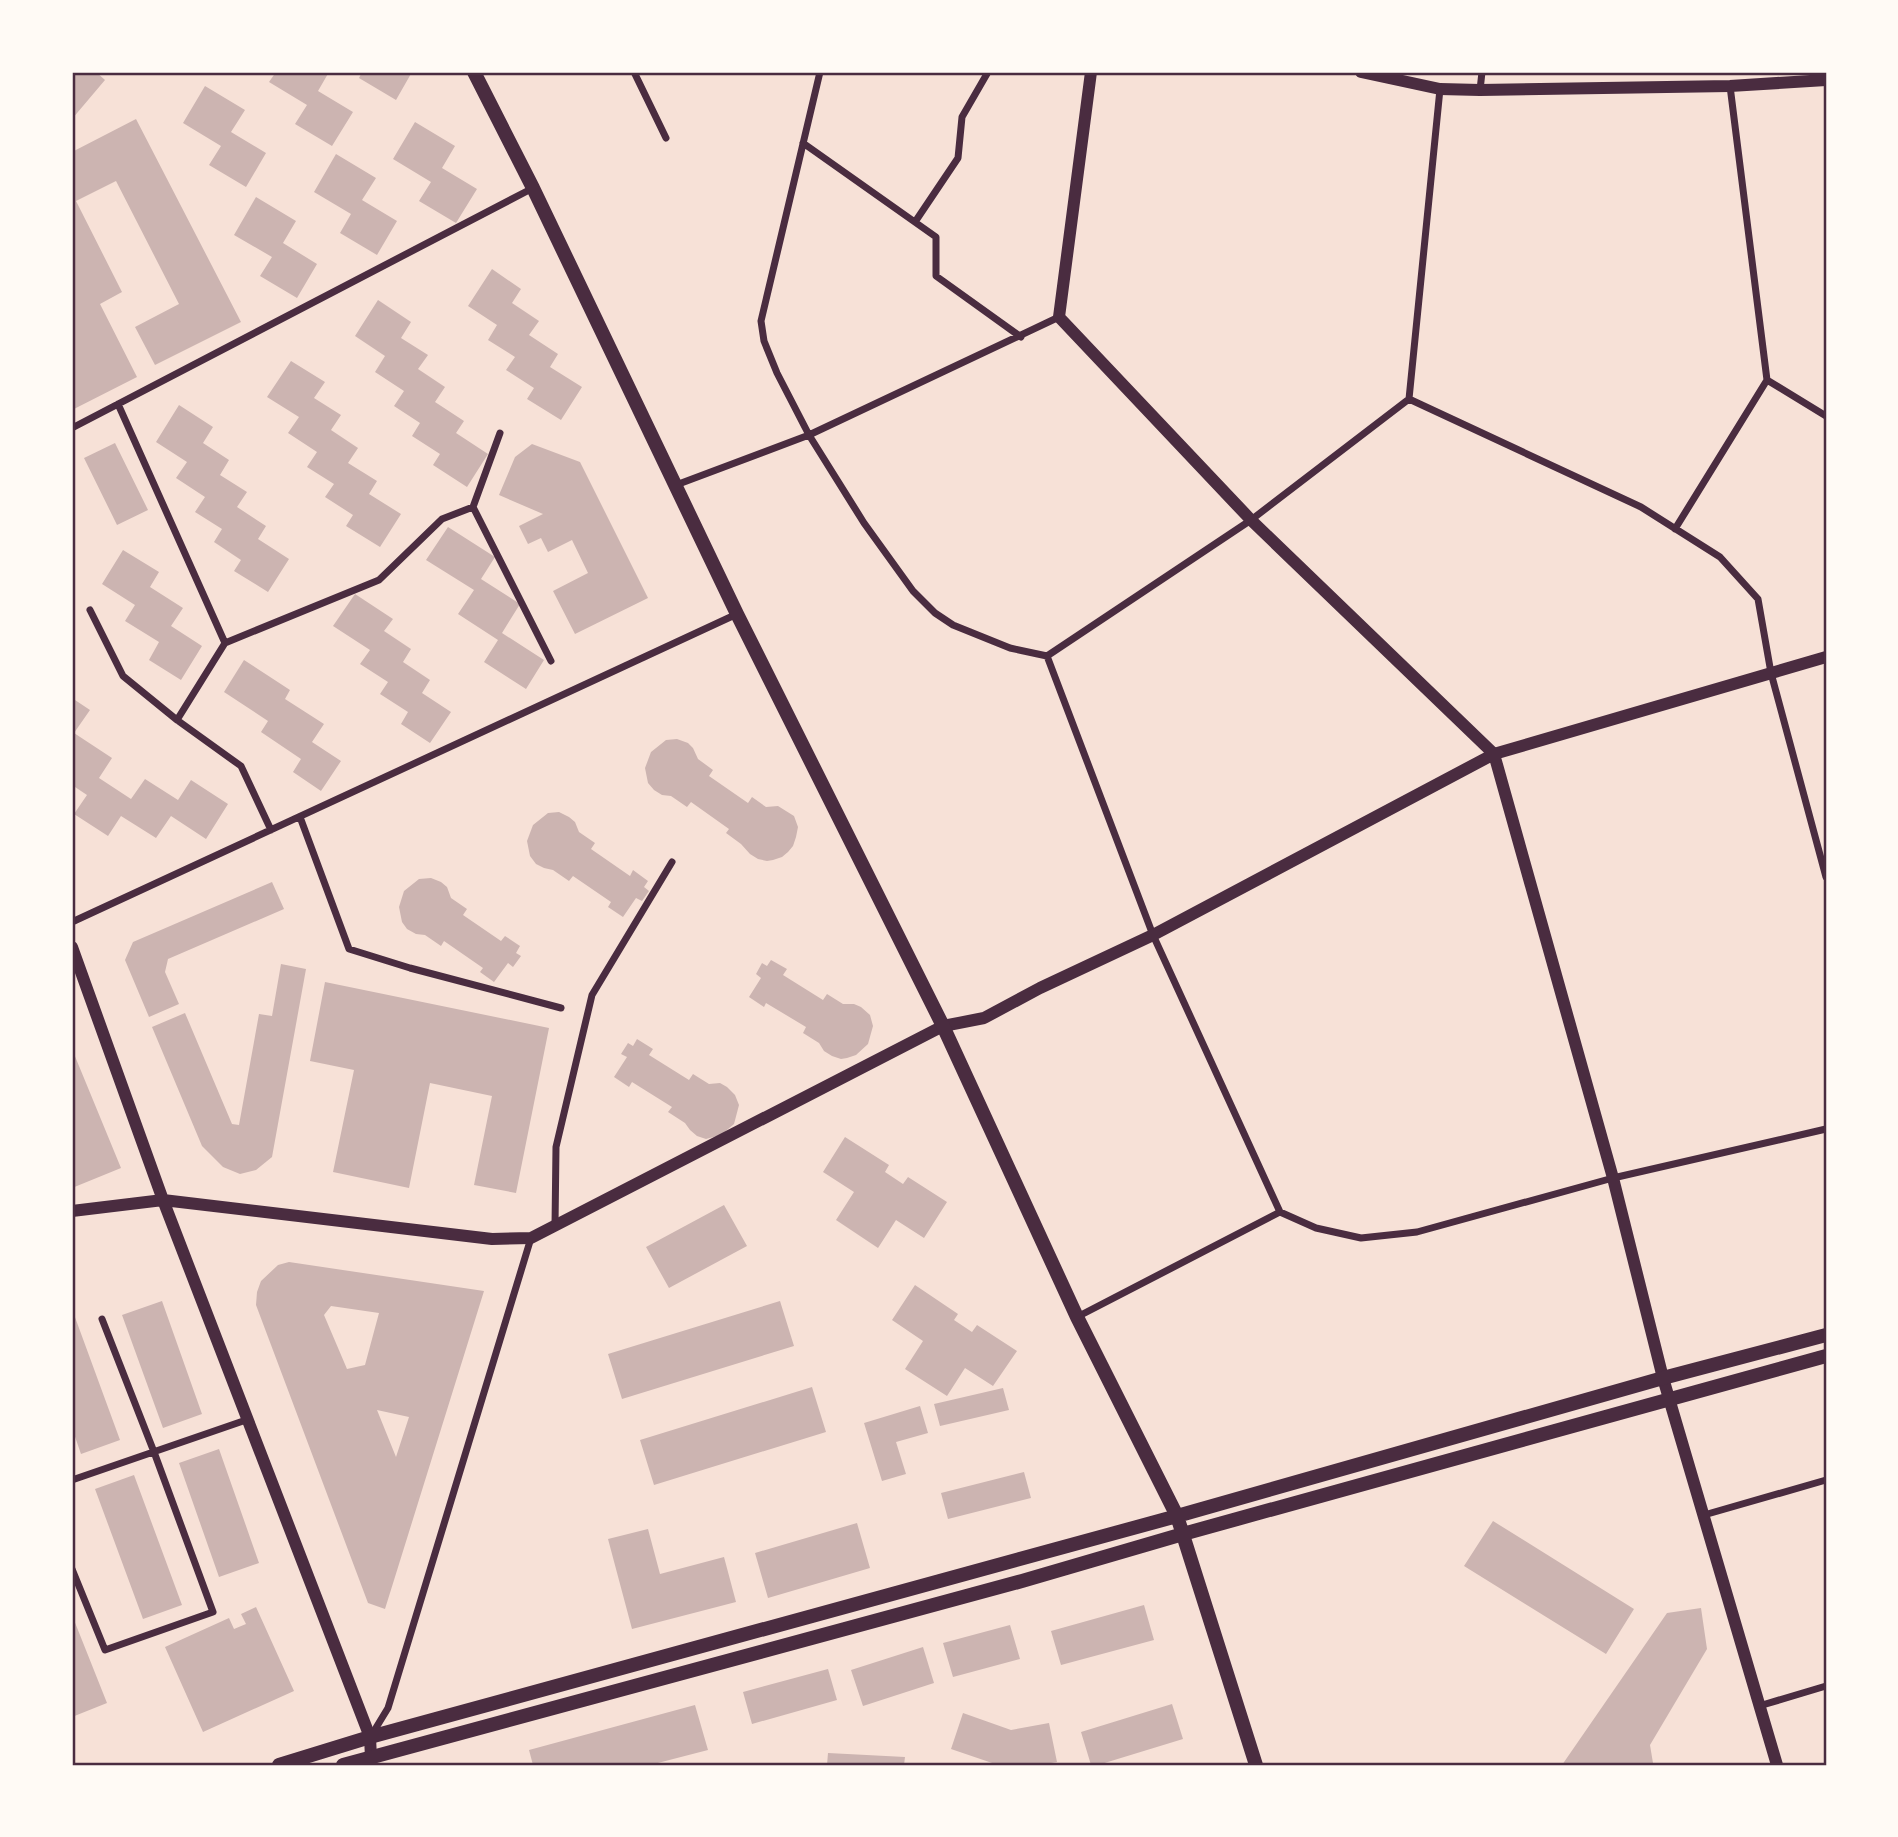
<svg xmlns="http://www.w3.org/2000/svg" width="1898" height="1837" viewBox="0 0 1898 1837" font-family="Commissioner,sans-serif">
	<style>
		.building { fill: #ccb4b1; fill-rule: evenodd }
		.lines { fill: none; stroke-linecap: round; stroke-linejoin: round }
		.minor { stroke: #4a2c40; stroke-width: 7 }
		.tertiary { stroke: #4a2c40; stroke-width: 12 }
		.secondary { stroke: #4a2c40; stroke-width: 14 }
		.neatline { fill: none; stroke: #4a2c40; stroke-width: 2.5 }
	</style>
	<rect width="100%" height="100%" fill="#f7e1d7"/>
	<path class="building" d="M72,72h24l9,8 -33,39z
		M276,72h53l-11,19 35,21 -21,34 -37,-22 12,-19 -38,-23z
		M362,72h50l-16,28 -37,-22z
		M205,86l40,24 -14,22 35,21 -20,34 -37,-22 12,-19 -38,-23z
		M136,119l105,203 -86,43 -20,-38 44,-23 -63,-123 -40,20 46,91 -22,12 37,73 -65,33v-258z
		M415,122l40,24 -13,22 35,21 -21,34 -37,-22 12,-19 -38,-23z
		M336,154l40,24 -14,22 35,21 -20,34 -37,-22 11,-19 -37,-22z
		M256,197l40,24 -13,22 34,21 -20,34 -37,-22 12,-19 -38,-22z
		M492,269l29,20 -9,14 27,18 -10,14 29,19 -8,13 32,20 -21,33 -34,-21 7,-11 -28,-18 9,-13 -27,-17 9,-15 -29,-19z
		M378,300l33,22 -10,16 27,17 -10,14 27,18 -10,15 29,19 -8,12 32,21 -21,33 -34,-22 7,-11 -28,-18 8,-13 -26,-17 10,-15 -29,-19 10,-16 -30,-20z
		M291,361l34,21 -11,16 27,17 -10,15 27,18 -10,15 29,18 -8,13 32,20 -21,33 -34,-21 7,-11 -28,-18 9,-13 -27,-17 10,-15 -29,-19 11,-16 -32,-20z
		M179,405l34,22 -10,16 26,17 -9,15 27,17 -10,15 29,19 -8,13 31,20 -21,33 -34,-21 7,-11 -27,-18 8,-13 -27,-17 10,-15 -29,-19 11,-16 -31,-20z
		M115,443l33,67 -31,15 -33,-67z
		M532,444l48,18 68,136 -73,36 -22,-43 35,-18 -16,-33 -24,12 -7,-14 -13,6 -9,-18 24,-12 -44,-19 16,-38z
		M448,527l47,30 -14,22 39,25 -18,29 42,27 -18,29 -42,-27 14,-22 -40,-26 16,-24 -48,-30z
		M123,550l36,22 -9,15 33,21 -12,18 31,20 -21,34 -32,-20 10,-18 -34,-21 10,-16 -33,-21z
		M355,594l38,25 -9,12 27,18 -8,13 27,18 -8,13 29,19 -21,31 -29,-19 7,-12 -28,-18 8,-12 -28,-18 10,-14 -37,-24z
		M244,660l46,30 -5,9 39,25 -12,18 29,19 -20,30 -28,-19 8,-13 -40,-27 7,-11 -44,-29z
		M72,698l18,12 -16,23 38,25 -13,20 32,21 14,-20 33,21 13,-20 37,24 -22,35 -35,-23 -15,22 -35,-22 -13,20 -34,-22 13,-19 -15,-10z
		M677,739l11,4 5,5 5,11 15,11 -4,6 39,27 4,-6 14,10 12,-1 16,10 4,11 -2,10 -3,9 -5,6 -6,5 -9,3 -6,1 -9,-2 -8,-5 -9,-10 -15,-11 3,-4 -38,-27 -4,5 -16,-11 -9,-1 -8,-5 -6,-7 -3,-15 6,-16 15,-12z
		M559,812l10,5 6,5 4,10 16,11 -4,6 39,27 3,-6 15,11 -4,6 5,4 -7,10 -6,-3 -13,19 -15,-10 3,-5 -38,-26 -4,5 -16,-11 -9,-2 -8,-4 -6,-8 -3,-15 6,-16 15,-12z
		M431,878l10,4 6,5 4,11 16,11 -4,6 38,26 4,-5 15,10 -4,7 5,3 -8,11 -5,-4 -14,19 -14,-10 3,-4 -39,-27 -3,5 -16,-11 -9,-1 -9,-5 -5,-7 -3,-15 5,-16 15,-12z
		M272,882l12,27 -116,50 -3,13 14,32 -30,13 -24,-57 8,-18z
		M771,960l16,9 -4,6 40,25 4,-6 16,10h11l7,3 9,8 3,11 -5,18 -12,11 -9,3 -6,1 -9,-3 -8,-5 -5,-8 -16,-10 3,-6 -40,-24 -2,4 -15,-10 12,-19 -5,-4 6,-11 5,3z
		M281,964l25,5 -34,188 -16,13 -16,4 -17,-7 -21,-21 -50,-119 33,-14 47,111 7,1 20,-111 13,2z
		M325,982l224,46 -33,165 -42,-8 18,-89 -62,-13 -21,105 -76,-16 21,-102 -44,-9z
		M637,1039l16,10 -4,6 40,25 4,-6 16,10 11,-1 7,4 8,8 4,10 -5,19 -13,11 -15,4 -9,-3 -7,-6 -5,-7 -17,-11 4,-5 -40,-25 -3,5 -15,-10 13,-20 -6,-3 7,-11 5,3z
		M72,1049l49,119 -49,20z
		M845,1137l44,28 -4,7 18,12 5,-7 39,25 -23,36 -28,-18 -18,28 -42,-28 18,-28 -31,-20z
		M724,1205l23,41 -78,42 -23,-41z
		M289,1262l195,29 -99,318 -17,-6 -112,-298 1,-13 4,-11 17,-16zM331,1306l48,7 -14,52 -18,4 -23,-54zM377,1410l32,7 -13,40z
		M915,1285l43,29 -4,6 18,12 5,-7 40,26 -24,35 -28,-18 -18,28 -42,-27 18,-28 -31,-21z
		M162,1301l40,113 -39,14 -41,-113z
		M780,1301l14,45 -172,53 -14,-45z
		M72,1309l48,131 -39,14 -9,-26z
		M812,1387l14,45 -172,53 -14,-45z
		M1003,1388l6,22 -69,16 -6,-22z
		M920,1406l8,27 -32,9 10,32 -24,7 -18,-58z
		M219,1449l40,114 -40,14 -40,-114z
		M1024,1472l7,26 -83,21 -7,-26z
		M134,1475l48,130 -39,14 -48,-130z
		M1493,1521l141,88 -28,45 -142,-88z
		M857,1523l13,45 -102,30 -13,-45z
		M648,1529l12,45 64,-17 12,45 -104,27 -24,-90z
		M1144,1605l10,35 -93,25 -10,-34z
		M256,1607l38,84 -91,41 -38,-85 64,-29 5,11 12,-5 -5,-10z
		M1701,1608l6,41 -57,96 3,18 4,2h-95l105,-152z
		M72,1615l35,88 -35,14z
		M1010,1625l10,34 -67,18 -10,-34z
		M923,1647l11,36 -71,23 -12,-36z
		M828,1669l9,31 -85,24 -9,-32z
		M1172,1704l11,35 -85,26h-7l-10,-33z
		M695,1705l13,45 -58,15h-117l-4,-15z
		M963,1713l48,17 38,-7 8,39 -18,3h-41l-47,-16z
		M828,1753l77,4 -1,8h-77z"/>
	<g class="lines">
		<path class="minor" d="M634,72l32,66
			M820,72l-59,249 3,20 13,32 32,62 55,88 49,68 22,22 18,12 57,23 37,8 204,-136 158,-121 31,-310
			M1480,90l2,-18
			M803,143l133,94v39l85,61
			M915,222l43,-64 4,-41 26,-45
			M1767,380l59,36
			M1409,399l232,108 79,50 38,42 13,74 55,204
			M118,404l107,239 154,-63 63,-61 31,-12 27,-74
			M72,428l461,-240
			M676,485l133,-50 250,-118
			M473,507l78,154
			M1675,529l92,-149 -37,-294
			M90,610l33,66 54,44 48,-77
			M1047,656l106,279 127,277 36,16 45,10 56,-6 196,-54 213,-49
			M177,720l64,46 30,64
			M300,817l49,132 61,19 151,40
			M72,922l665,-308
			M555,1226l1,-79 36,-152 80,-133
			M1077,1317l203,-105
			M72,1480l177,-61
			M1704,1515l122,-35
			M72,1569l33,81 108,-38 -59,-160 -52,-133
			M1759,1706l67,-20
			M371,1736l17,-28 143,-470"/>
		<path class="tertiary" d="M1091,72l-32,245 192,203 243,234 119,424 50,200 114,387
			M1361,72l79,17 40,1 250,-4 96,-6
			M72,947l91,253 207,537 1,21 -2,7
			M72,1211l91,-11 329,39 39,-1 412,-212 41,-8 56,-30 113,-53 341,-181 332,-97"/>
		<path class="secondary" d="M474,72l59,116 204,426 206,412 134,291 100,199 79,249
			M279,1765l91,-28 807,-221 486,-138 163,-43
			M343,1765l679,-184 161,-47 643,-178"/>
	</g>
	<rect width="1898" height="1837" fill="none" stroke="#fffaf5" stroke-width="147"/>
	<rect x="74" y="74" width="1751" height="1690" class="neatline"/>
</svg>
